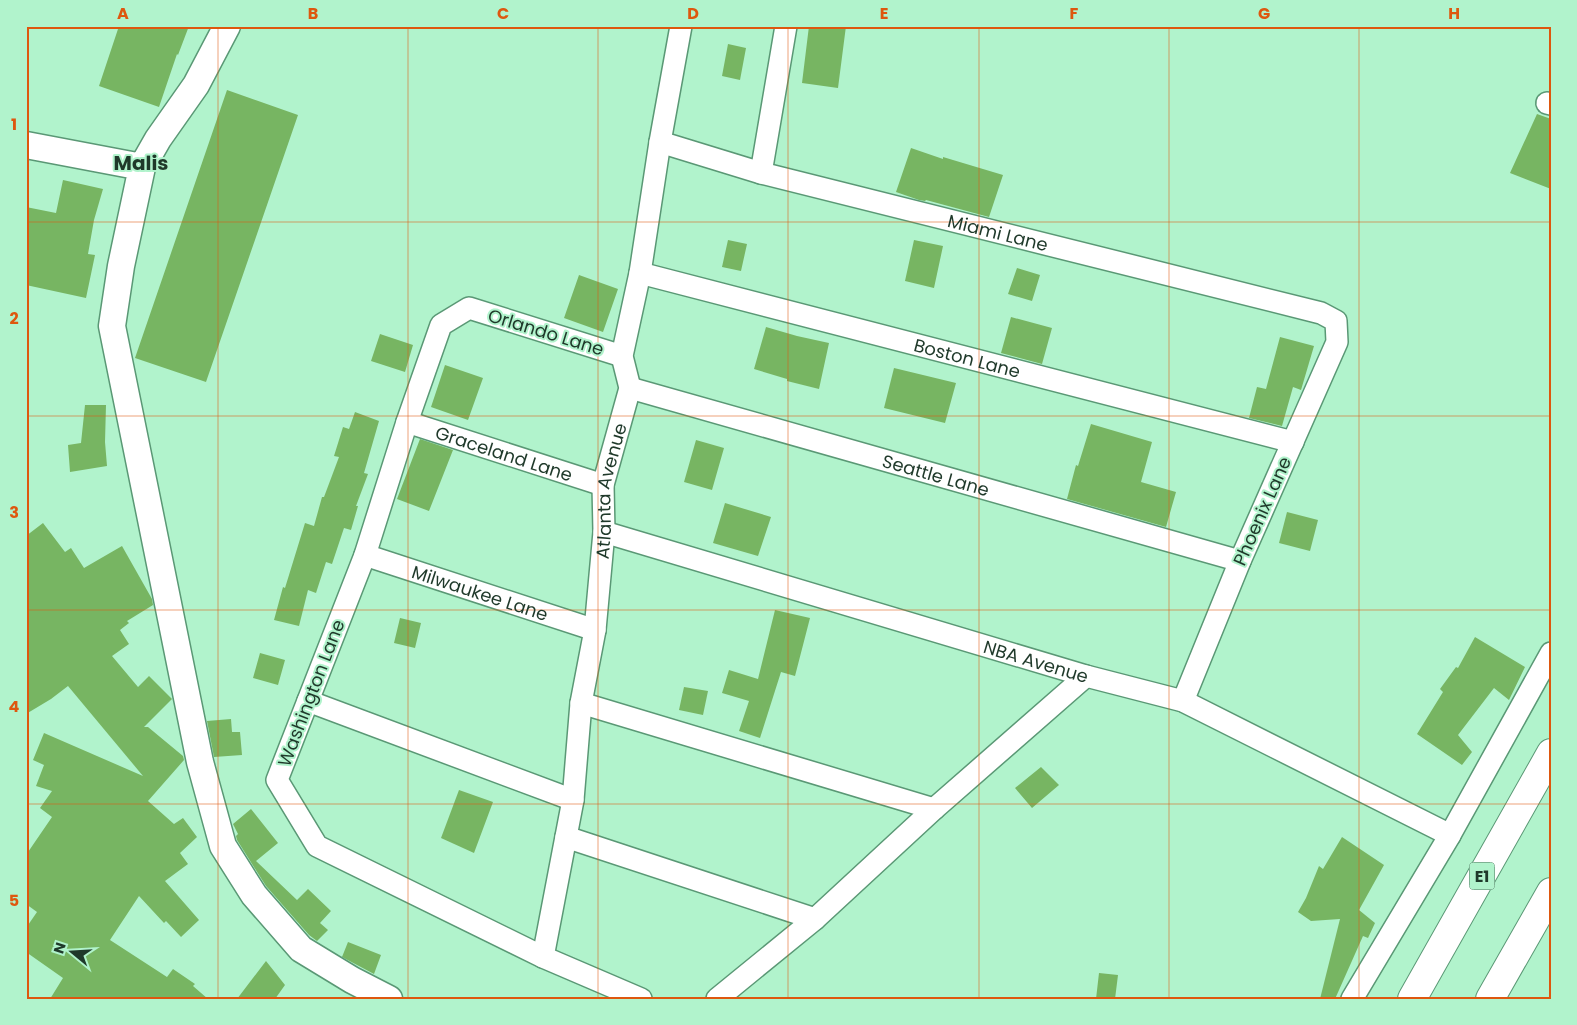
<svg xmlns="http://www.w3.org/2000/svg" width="1577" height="1025" viewBox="0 0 1577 1025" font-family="Poppins,sans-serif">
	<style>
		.building { fill: #77b562 }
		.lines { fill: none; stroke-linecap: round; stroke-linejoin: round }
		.minor-casing { stroke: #5a9875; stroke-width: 24 }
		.tertiary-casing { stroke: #5a9875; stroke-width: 29 }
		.motorway-casing { stroke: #5a9875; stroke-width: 30 }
		.minor { stroke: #fff; stroke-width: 21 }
		.tertiary { stroke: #fff; stroke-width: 26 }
		.motorway { stroke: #fff; stroke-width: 28 }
		.grid { fill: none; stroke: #de570e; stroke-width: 1; stroke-opacity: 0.55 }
		.labels { text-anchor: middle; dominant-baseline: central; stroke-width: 4; stroke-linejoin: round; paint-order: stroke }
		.shield { fill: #b1f3cc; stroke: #4b715b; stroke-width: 1 }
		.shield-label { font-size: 16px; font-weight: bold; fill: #1f392a }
		.street-label { font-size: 18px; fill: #1f392a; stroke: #b1f3cc }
		.quarter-label { font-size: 20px; font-weight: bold; fill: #1f392a; stroke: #b1f3cc }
		.neatline { fill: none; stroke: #de570e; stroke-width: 2 }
		.grid-label { font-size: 16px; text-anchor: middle; font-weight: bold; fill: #de570e }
	</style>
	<rect width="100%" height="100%" fill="#b1f3cc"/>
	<path class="building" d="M119,26h70l-11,29 -1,-1 -18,53 -60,-21z
		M809,26h37l-8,62 -36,-5z
		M728,44l18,4 -6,32 -18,-4z
		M227,90l71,25 -92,267 -71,-24z
		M1537,114l14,5v70l-41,-16z
		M911,148l32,11v-2l60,18 -14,42 -63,-17 -1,1 -6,-1 -23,-8z
		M63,180l40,9 -9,31 -6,34 7,1 -9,43 -60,-13v-78l30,6z
		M728,240l19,4 -6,27 -19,-4z
		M914,240l29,6 -9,42 -29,-7z
		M1017,268l23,7 -8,26 -24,-7z
		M579,275l39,14 -15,43 -39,-14z
		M1011,317l41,11 -10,36 -41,-11z
		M766,327l31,9 32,7 -10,46 -32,-8v-2l-33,-10z
		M380,334l33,11 -8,27 -34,-11z
		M1280,337l34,9 -13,44 -8,-3 -11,39 -33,-8 8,-31 9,2z
		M445,365l38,13 -15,42 -37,-13z
		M894,368l62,15 -11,40 -61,-15z
		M85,405h21l-1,37 2,24 -37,6 -2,-27 13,-2z
		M355,412l24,9 -15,52 4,1 -12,32h2l-7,24 -7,-2 -12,36 -6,-2 -10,31 -8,-3 -9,36 -25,-6 9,-33 2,1 20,-65 9,3 8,-29h2l15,-40 -5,-1 9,-29 6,2z
		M1091,424l61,18 -11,40 35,10 -10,35 -99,-28 9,-34 2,1z
		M420,439l33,11 -24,61 -32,-12z
		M696,440l28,8 -12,42 -28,-8z
		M725,503l46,14 -13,39 -45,-13z
		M1287,512l31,8 -8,31 -31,-8z
		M43,523l22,29 6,-4 13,20 38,-22 30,53 1,6 -26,16 2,2 -9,7 9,14 -17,12 26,31 11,-11 23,23 -28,28h4l35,29 1,4 -36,41 26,23 9,-6 14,19 -17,16 8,11 -23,17 34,39 -18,17 -15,-16 -2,2 -25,-27 -29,44 57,37 6,-8 22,15 -2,2 15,13h-158l13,-21 -37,-26v-24l11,-16 -11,-8v-49l26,-38 -12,-9 12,-17 -16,-5 8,-21 -11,-5 11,-27 99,43 -75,-90 -17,13 -25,15v-178z
		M775,610l35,8 -15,58 -14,-4 -21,66 -21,-7 10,-30 -27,-8 7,-23 29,9z
		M400,618l21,5 -6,25 -21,-5z
		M1475,637l50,30 -16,33 -15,-12 -36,47 14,17 -10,13 -45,-31 26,-42 -3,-3 16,-22 2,1z
		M260,653l25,7 -7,25 -25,-7z
		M684,687l24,4 -5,24 -24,-5z
		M231,719l1,13h8l2,23 -28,2 -7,-36z
		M1041,767l18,18 -27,23 -17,-20z
		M459,790l34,12 -19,51 -33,-15z
		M251,809l27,34 -22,18 41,39 11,-11 23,22 -11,12 8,7 -11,11 -8,-6 -43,-49 -29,-46 -1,-4 2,-2 -5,-10z
		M1342,837l42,28 -25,45 16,13 -7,15 -5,-2 -28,63h-15l20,-80 -29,2 -13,-9 8,-14 13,-32 4,3z
		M348,942l33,13 -7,19 -32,-17z
		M266,961l19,24 -10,14h-38z
		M1099,973l19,2 -3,24h-19z"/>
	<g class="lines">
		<g class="minor-casing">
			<g id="minor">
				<path d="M1547,103l4,1"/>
				<path id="s1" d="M660,142l101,31 560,140 15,8 1,21 -97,219 -57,140"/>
				<path d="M761,173l25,-147"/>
				<path id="s2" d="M640,273l653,169"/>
				<path d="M622,356l-153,-48 -28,17 -34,97 -42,133 -88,225 40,66 226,111 98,42"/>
				<path id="s3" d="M630,388l610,173"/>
				<path id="s4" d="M407,422l196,63"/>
				<path id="s5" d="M604,532l482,144 97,25 267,134"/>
				<path id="s6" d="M365,555l230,75"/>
				<path d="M308,701l265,99"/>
				<path d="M581,703l353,106"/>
				<path d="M566,837l249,82"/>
				<path id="s7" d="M543,957l30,-157 8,-97 14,-73 9,-98 -1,-47 27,-97 -8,-32 18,-83 20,-131 21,-116"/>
				<path d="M717,999l98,-80 119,-110 152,-133"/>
				<path d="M1352,999l98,-164 101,-182"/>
			</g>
		</g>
		<g class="tertiary-casing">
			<path id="tertiary" d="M227,26l-31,59 -38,54 -16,28 -21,99 -9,60 88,436 23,84 31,49 47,54 51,31 37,19
				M26,145l116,22"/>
		</g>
		<g class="motorway-casing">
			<path id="motorway" d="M1412,999l139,-246
				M1490,999l61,-107"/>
		</g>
		<use href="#minor" class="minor"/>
		<use href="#tertiary" class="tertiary"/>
		<use href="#motorway" class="motorway"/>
	</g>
	<path class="grid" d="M218,26v973M408,26v973M598,26v973M788,26v973M979,26v973M1169,26v973M1359,26v973M26,222h1525M26,416h1525M26,610h1525M26,804h1525"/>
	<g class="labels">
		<rect class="shield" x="1469.5" y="862.5" width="25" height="27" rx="4"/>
		<g class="shield-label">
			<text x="1482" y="876">E1</text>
		</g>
		<g class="street-label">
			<text stroke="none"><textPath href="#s1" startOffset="350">Miami Lane</textPath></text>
			<text transform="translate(546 332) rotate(17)">Orlando Lane</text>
			<text stroke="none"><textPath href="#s2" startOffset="338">Boston Lane</textPath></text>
			<text stroke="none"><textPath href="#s4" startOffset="102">Graceland Lane</textPath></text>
			<text stroke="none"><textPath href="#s3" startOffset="318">Seattle Lane</textPath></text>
			<text stroke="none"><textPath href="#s7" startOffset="472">Atlanta Avenue</textPath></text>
			<text transform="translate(1262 511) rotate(-66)">Phoenix Lane</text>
			<text stroke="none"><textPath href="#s6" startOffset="121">Milwaukee Lane</textPath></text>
			<text stroke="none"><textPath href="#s5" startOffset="451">NBA Avenue</textPath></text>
			<text transform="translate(311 693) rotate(-69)">Washington Lane</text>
		</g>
		<g class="quarter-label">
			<text x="141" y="163">Malis</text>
		</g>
	</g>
	<rect width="1577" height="1025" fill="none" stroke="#b1f3cc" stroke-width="55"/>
	<g transform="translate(72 952) rotate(288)" stroke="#b1f3cc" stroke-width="4" paint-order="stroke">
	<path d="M0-4L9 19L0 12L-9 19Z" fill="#1f392a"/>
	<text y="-8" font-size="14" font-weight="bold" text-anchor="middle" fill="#1f392a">N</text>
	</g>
	<rect x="28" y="28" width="1522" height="970" class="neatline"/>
	<g class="grid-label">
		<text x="123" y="19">A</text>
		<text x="313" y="19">B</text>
		<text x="503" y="19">C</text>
		<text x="693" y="19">D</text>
		<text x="884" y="19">E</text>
		<text x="1074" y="19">F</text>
		<text x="1264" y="19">G</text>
		<text x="1454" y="19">H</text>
		<text x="14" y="130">1</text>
		<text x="14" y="324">2</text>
		<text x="14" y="518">3</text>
		<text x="14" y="712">4</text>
		<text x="14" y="906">5</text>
	</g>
</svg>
